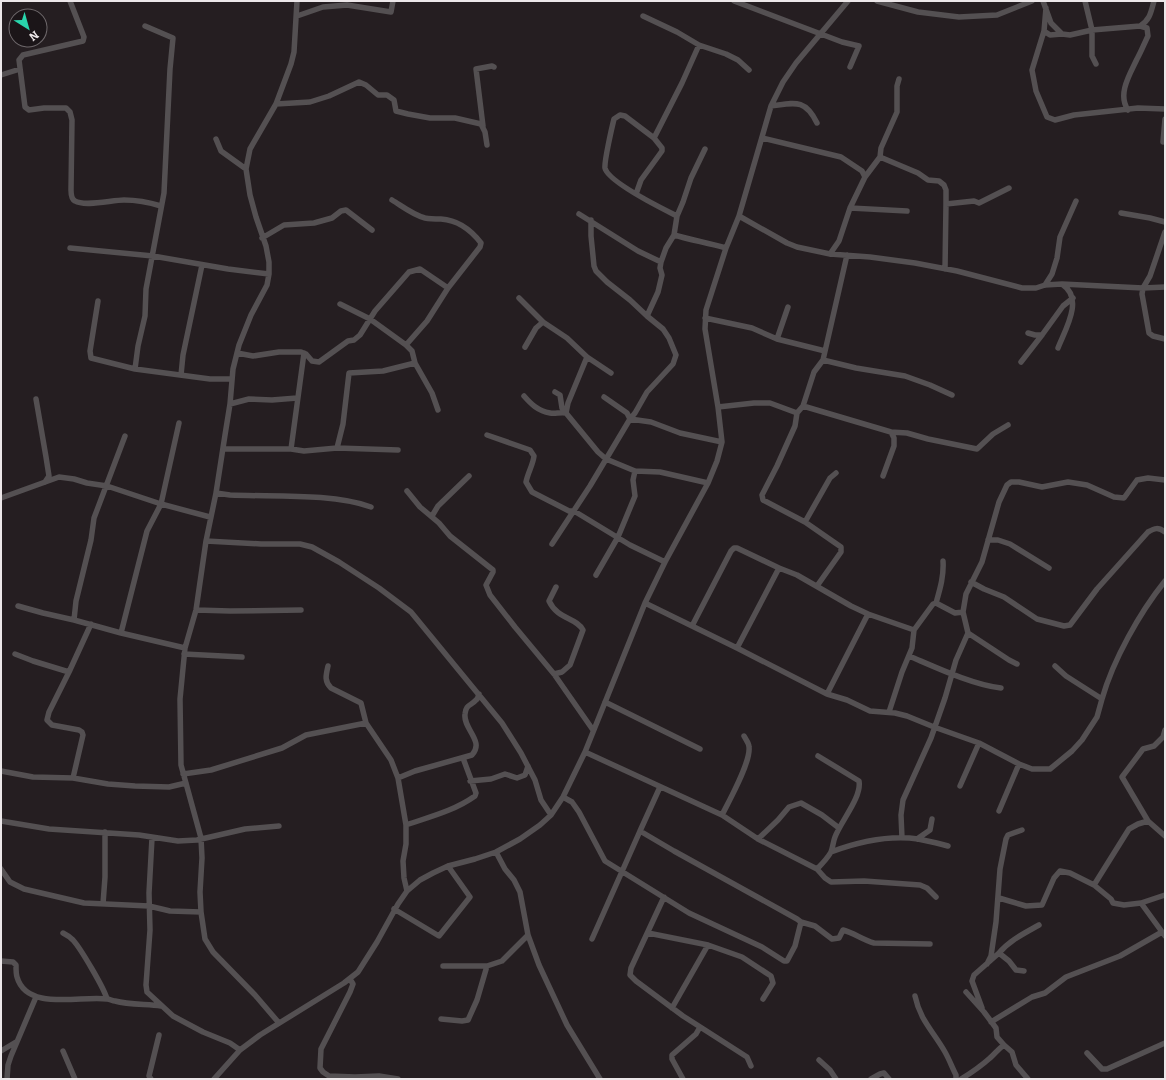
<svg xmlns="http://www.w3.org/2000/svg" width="1166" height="1080" viewBox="0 0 1166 1080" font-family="Bitter,serif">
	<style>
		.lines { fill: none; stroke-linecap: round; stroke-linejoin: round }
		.minor { stroke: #545052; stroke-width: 5.5 }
	</style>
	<rect width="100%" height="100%" fill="#251e21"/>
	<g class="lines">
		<path class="minor" d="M70,1l14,36 -1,4 -60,14 -4,5 6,47 4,3 15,-2h22l4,4 2,8 -1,70c0,3 0,9 4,11 10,6 37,-1 49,-1 14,0 24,2 37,6
			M734,1l108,41 17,4 -9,21
			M877,1l41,11 41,5 38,-2 35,-14
			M1043,1l8,22 11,11 8,1 22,-5 48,-4 7,2 1,8c-4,8 -7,16 -11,23 -7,15 -20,35 -9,51
			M1085,1l7,29v26l4,8
			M1046,8l-2,23 -12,39 4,21 11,26 8,3 19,-5 64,-7 27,1
			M297,16l26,-9 24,-2 44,7 2,-11
			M643,16l34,16 22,13 27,9 12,6 11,10
			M1140,26c10,-6 11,-14 14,-25
			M1044,31l6,4 12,-1
			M1,75l19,-6
			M276,104l34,-2 19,-6 30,-14 7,3 12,10h9l7,5 2,11 12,3 22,4h25l26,6 4,8 2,13
			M771,106c23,-3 34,-8 46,17
			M483,126l-7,-57 16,-3 2,1
			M654,138l28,-55 17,-38
			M762,138l79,19 21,14 3,6
			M216,139l5,12 25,18
			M1163,142l2,-23
			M880,157l38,16 10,7 11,1 5,4 2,5v14l-1,65
			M636,194l5,-14 21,-29v-3l-8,-10 -29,-22 -5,-1 -6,4c-2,8 -10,43 -9,49 3,14 58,41 72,48
			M392,200c10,6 21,15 33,18 5,1 11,1 16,1 16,1 30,11 40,24l-1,4 -32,41 -21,33 -21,24
			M946,204l28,-3 5,2 30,-15
			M850,208l57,3
			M1121,213l29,5 15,4
			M579,214l59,37 23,11
			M739,216l48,27 10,4 33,7 40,3 45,6 42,8 65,17h14l9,-3 17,-1 81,4 22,-1
			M591,220v16l3,30 2,5 11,11 23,18 17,16 16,13 6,9 7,17 -3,9 -26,28 -12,21 -5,6 21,3 29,11 42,9
			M1165,232l-15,44 -7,12 -1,6 7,39 4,3 12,3
			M674,235c17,5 35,8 52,13
			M262,238l22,-13 30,-2 18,-5 9,-7 5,-1 26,20
			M70,248l83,8 75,13 41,5
			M830,254l9,-13 11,-33 15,-31 15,-20 1,-9 16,-36v-26l2,-7
			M1045,285l7,-11 5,-16 3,-21 16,-36
			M519,298l24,24
			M98,301l-8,50 1,7 44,11 75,10h22
			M340,304l30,15 36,26 6,6 3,12 17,30 6,17
			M647,316l11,-24 4,-17 -2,-7 1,-6 5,-14 8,-13 3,-19 6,-14 8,-24 14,-29
			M705,318l47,10 25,11 48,12
			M1028,333l7,2h7l21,-29 10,-8
			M777,339l11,-32
			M525,347l11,-19 7,-6 24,16 20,19 24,16
			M1058,348c7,-18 26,-49 5,-63
			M237,353l16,3 26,-4h22l5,2 6,7 7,1 29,-21 6,-1 6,-5 15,-24 34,-39 11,-3 28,19
			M587,357l-19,46 -2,10 32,39 8,7 29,12 25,1 48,11
			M823,360l33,8 49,8 25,9 22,10
			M1021,362l21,-27
			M135,369l3,-23 7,-30 1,-27 18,-96 6,-124 3,-31 -28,-12
			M181,375l2,-20 19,-90
			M524,396c7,8 14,15 26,17 5,1 10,-1 16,0l-4,-5 -2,-13 -5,-3
			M36,399l10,58 3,19 -4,6
			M230,404l19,-5 23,1 25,-2
			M803,406l88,26 16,1 21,6 49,10 16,-15 15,-9
			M718,407l36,-4h16l27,10
			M487,435l43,15 4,6c-1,9 -6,16 -8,26l6,10 37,19h5l56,34 35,17
			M337,448l6,-24 6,-51 34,-2 32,-8
			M223,449h68l13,2 33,-3 61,2
			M291,449l13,-96
			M883,476l11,-30v-8l-3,-6
			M407,491l13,16 19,16 11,13 43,34v2l-7,13 4,10 25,32 39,47 39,56
			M216,493l14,2c43,2 102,-2 141,12
			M1,498l58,-21 15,2 13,4 20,3 54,18 49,13
			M432,516l6,-10 31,-30
			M805,522l25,-44 6,-5
			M988,540h10l12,4 39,24
			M206,541l55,3h39l12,3 27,15 40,26 32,24 91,111 19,30 14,27 6,20 10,15
			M552,544l38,-58 40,-67 -3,-6 -23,-16
			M596,575l22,-38 17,-41 -2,-16 2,-9
			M971,582l13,7 20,8 33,22 27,7 6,-1 27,-36 51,-57c7,-4 10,-5 17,0
			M817,586l24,-34v-5l-36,-25 -42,-22 -1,-5 15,-29 18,-40 2,-13 6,-7 11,-34 9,-12 24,-105
			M645,603l92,45 90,46 20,6 23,11 25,2 12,3 27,11 45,16 40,21 13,5h18l22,-18 10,-11 15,-23 5,-18
			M936,603c4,-14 8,-27 7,-42
			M18,606l25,7 31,7 47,13 64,15
			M196,610l34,1 71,-1
			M74,620l2,-19 15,-61 3,-22 31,-82
			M692,626l39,-75 3,-3h3l42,20 18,7 54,31 17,8 46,16
			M121,633l26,-102 14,-27 18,-81
			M968,633l41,27 8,4
			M737,648l42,-80
			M15,654l18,7 36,11
			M184,654l58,3
			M909,656c26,11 64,29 92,32
			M328,666c-2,9 -4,15 3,22l30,15 5,20 25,37 7,18 8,47v19l-3,17 1,17 3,13
			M1055,666l11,10 36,23c11,-39 38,-87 63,-118
			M554,674l8,-2 8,-7 13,-35c-7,-13 -25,-10 -34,-29l7,-14
			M827,694l41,-80
			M605,702l95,47
			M889,712l13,-40 10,-24 2,-18 19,-26 3,-1 19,10 8,-1
			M1165,730l-2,7 -9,9 -11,3 -21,28 26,44 17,15
			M585,752l137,63 36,24 59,30 8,9 6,4 33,-1 56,4 7,3 9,9
			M1,771l32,6 40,1 35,6 27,2 34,1 17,-4
			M183,774l28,-4 71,-22 24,-13 60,-12
			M73,778l10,-43 -1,-3 -3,-2 -27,-5 -5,-5 2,-8 20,-40 22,-48
			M398,778l17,-7 57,-16c13,-14 -9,-26 -7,-41 1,-10 6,-8 11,-14 2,-1 2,-4 3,-6
			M470,781l21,-2 14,-5 12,4 8,-3 3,-9
			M960,786l19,-43
			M563,797l9,5 7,10 26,49 84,52 73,34 22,14h3l8,-15 6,-24
			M999,811l20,-47
			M722,815c7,-14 29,-53 27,-68 0,-4 -3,-7 -5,-11
			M1,821l48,8 90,6 39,6 19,-1 48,-11 34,-3
			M1148,821l-10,3 -9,5 -35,56 17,14 2,4 11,2 17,-2 24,33
			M406,825c23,-8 48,-14 69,-29l1,-3 -13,-35
			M640,831l20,-44
			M152,838l-3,55 1,37 -4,55 1,7 26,24 30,16 27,11 10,7
			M902,838l-1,-23 2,-15 28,-62 14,-40 11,-38 12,-27 -5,-21 3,-18 16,-32 17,-60 8,-17 4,-3h8l23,5 26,-5 19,3 27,12 10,1 13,-18 11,-2 17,2
			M758,839l20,-19 11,-13 12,-4 21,12 17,13
			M917,839l13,-9 2,-11
			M496,852l9,17 9,11 6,12 8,43 11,30 28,60 33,54
			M831,852c27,-10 58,-17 87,-13 10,2 20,4 30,7
			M1,869l9,13 14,7 60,14 65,3 21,5 31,1
			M817,869c5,-5 10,-10 14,-17 2,-5 2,-10 4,-15 6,-16 27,-40 24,-56l-41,-25
			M664,897l-33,71 -1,7 6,6 47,35 64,41 4,9
			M999,898l27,8 16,-1 12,-27 6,-7 10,2 24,12
			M1141,903l24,-8
			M103,904l2,-27v-45
			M394,909l45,27 31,-39 -22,-31
			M63,933c4,2 7,4 10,7 8,9 31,48 34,59
			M648,933l60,12 -36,63
			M592,939l48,-108 34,20 123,68 4,3 14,4 17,13 7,-1 4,-8c11,3 20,10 31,13l56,1
			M708,945l34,12 29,19 2,7 -10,16
			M999,953c11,-13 26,-20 40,-28
			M1,961l12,1 3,3c0,4 0,9 1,12 10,35 65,18 90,22 3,0 5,2 8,2 14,4 32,3 46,5
			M987,964l4,-8 5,-34 4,-53 6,-30 2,-4 14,-5
			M443,966h44l15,-5 26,-26
			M350,979l3,5 -3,8 -29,57 -1,19 3,4 6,4 26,1 24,-1 19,3
			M915,996c5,24 18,35 30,56 4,7 7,15 11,23v4
			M982,1008l-10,-27 2,-6 25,-22 10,8 7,9 8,1
			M441,1019l21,2 6,-1 9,-20 10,-34
			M991,1022l41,-25 13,-4 21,-16 54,-21 42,-24
			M279,1023l-24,-28 -42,-43 -8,-13 -4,-27 -1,-20 2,-34 -1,-20 -20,-73 -1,-66 5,-51 11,-38 10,-69 10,-48 9,-58 5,-31 3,-35 6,-24 12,-30 16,-30 2,-11v-12l-3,-16 -10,-29 -6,-22 -4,-26 4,-20 26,-45 15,-40 3,-12 3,-51
			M1004,1045l8,7 4,13 12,14
			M1,1051l15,-9
			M63,1051l12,28
			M1087,1053l15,16h5l58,-26
			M819,1060l11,10 6,9
			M7,1079l1,-14 3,-9 25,-59
			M151,1079l-2,-3 10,-41
			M214,1079l26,-29 20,-15 84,-52 14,-11 19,-30 21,-38 9,-13 13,-11 13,-7 15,-7 27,-7 21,-7 24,-13 20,-14 11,-10 12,-18 22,-45 60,-149 20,-41 43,-79 9,-22 5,-19 -4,-35 -13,-78 1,-19 20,-62 13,-32 32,-110 12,-24 13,-19 52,-62
			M683,1079l-11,-20v-4l24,-21 4,-7
			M871,1079l9,-5 4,-1 5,6
			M961,1079c10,-6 20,-13 29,-21 5,-4 8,-9 14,-13l-7,-8 -1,-9 -12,-16 -18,-20"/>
	</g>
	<rect width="1166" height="1080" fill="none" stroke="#ece7e9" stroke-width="4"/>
	<g transform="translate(28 28) rotate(143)"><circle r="19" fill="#1b1518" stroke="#6f696c"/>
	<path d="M0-3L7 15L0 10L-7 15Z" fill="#29d5ac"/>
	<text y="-6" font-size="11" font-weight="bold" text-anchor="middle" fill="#ece7e9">N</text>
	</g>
</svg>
